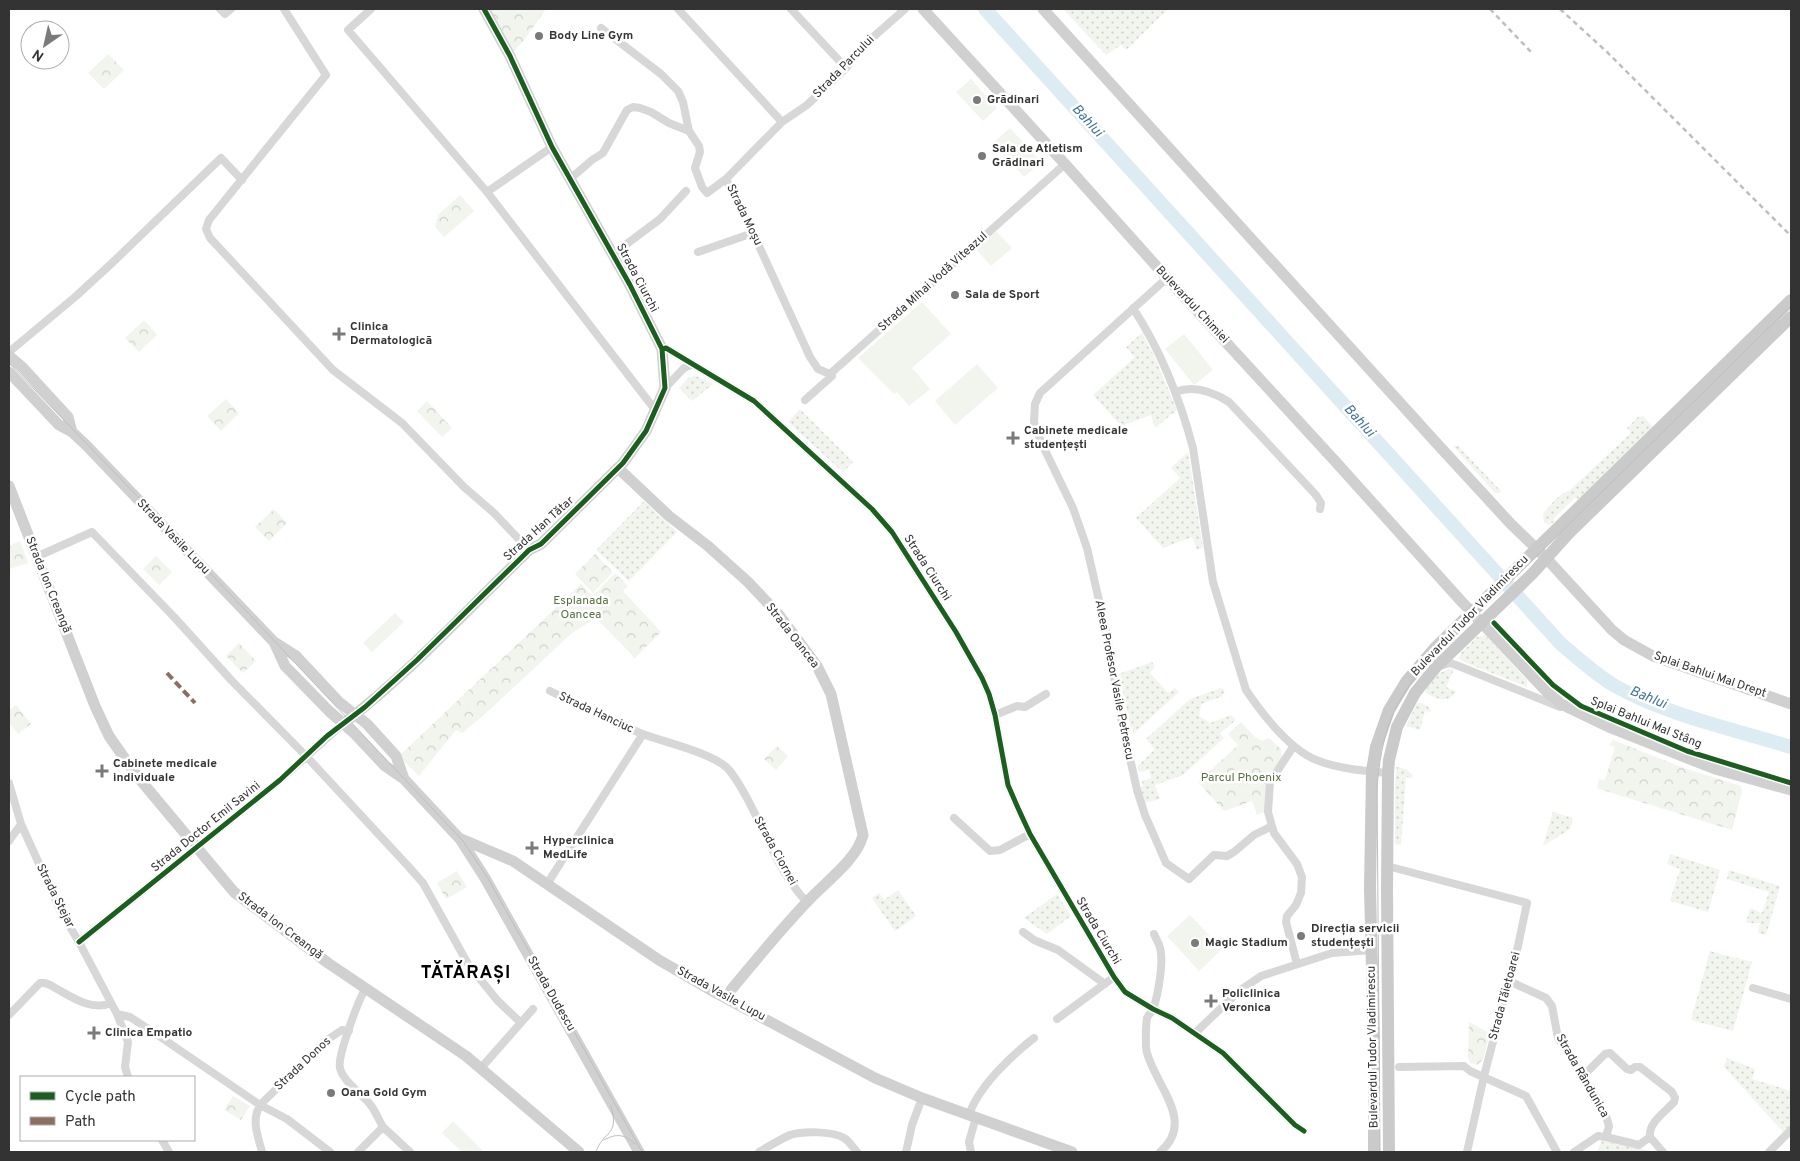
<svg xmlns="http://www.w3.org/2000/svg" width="1800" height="1161" viewBox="0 0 1800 1161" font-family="Overpass,sans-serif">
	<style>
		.grass { fill: url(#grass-dots) }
		.park { fill: url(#park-crowns) }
		.garden { fill: #f1f5ed }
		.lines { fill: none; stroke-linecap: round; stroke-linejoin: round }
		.river { stroke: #ddebf3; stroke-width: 14 }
		.street { stroke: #d7d7d7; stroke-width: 8 }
		.secondary { stroke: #d0d0d0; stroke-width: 11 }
		.primary { stroke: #cacaca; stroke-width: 12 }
		.tram { stroke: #bebebe; stroke-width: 1 }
		.rail { stroke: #bebebe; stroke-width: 2.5; stroke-dasharray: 5 4; stroke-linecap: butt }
		.quiet { stroke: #8d6e63; stroke-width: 4; stroke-dasharray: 8 4; stroke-linecap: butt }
		.cycleway-casing { stroke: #fff; stroke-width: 8 }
		.cycleway { stroke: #1b5e20; stroke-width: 5 }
		.poi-dot { fill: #7a7a7a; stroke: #fff; stroke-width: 2 }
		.labels { text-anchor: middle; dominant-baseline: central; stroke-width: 5; stroke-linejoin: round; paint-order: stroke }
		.poi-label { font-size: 12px; font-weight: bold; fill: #333; stroke: #fff; text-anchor: start }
		.street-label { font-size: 12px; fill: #333; stroke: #fff }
		.park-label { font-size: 12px; fill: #56703f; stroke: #fff }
		.water-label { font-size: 14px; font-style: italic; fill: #3f7597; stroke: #fff }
		.district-label { font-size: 18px; font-weight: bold; letter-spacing: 1px; fill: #000; stroke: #fff }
	</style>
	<defs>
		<pattern id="grass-dots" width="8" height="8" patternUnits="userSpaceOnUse" patternTransform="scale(1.25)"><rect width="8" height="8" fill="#f1f5ed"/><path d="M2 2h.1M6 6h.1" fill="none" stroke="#cfd2cc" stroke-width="1.8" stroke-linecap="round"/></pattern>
		<pattern id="park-crowns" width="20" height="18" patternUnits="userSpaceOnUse" patternTransform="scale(1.25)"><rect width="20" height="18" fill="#f1f5ed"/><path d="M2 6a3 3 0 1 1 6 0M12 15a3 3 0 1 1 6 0" fill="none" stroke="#cfd2cc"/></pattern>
	</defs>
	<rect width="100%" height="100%" fill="#fff"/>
	<path class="grass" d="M1063,9h105l-42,41 -5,-5 -15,10z
		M1142,333l14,27 21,50 -22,18 -4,-13 -30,11 -28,-31 42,-38 -9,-10z
		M696,376l17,8 -21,17 -13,-13 10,-11z
		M800,409l53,53 -10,10 -55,-50z
		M1643,416l10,11 -74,73 -3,-3 -23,22 2,2c-4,4 -7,4 -11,1l-1,-8c7,-8 16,-21 26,-23l62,-58 -4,-5 11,-11z
		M1453,446h5l43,45 -2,2h-4z
		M1188,452l15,96 -6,2 -5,-13 -29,11 -27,-30 44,-40 -9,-10z
		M644,501l33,31 -48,49 -33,-31z
		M1485,635l42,45v7l-63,-25 -5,-4 1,-4 17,-17z
		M1152,662l3,5 -5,6 18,20 7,-5 4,4 -45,41 -3,-4 -12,-55z
		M1448,669h6l-8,18 10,4c-5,13 -21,8 -30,2v-3l12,-16z
		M1221,688l4,3 -3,4 1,1 -22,8 -2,12 11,7 21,-8 5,5 -16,13 4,5 -41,37 -28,10 5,14 -15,4 -5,-16 3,-1 -1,-5 9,-3 -2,-8 -10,2 -1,-6 17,-17 -9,-10 44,-40z
		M1417,703c7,0 12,2 14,9l-6,-1 -5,19 -14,-4z
		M1396,767l10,2 7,6 -1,3 -6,-1 -5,68 -6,-1v-58z
		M1553,812l20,6 -3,11 -27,17z
		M1670,854l50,16 -12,42 -38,-11 10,-32 -13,-5z
		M1729,870l51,16 -14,49 -8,-2 2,-10h-14l4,-15 12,5 7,-21 -42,-13z
		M898,890l18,26 -21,15 -23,-33 7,-5 5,7z
		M1057,894l14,22 -24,18 -23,-16z
		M1710,951l42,11 -19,69 -42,-11z
		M1727,1058l28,11 -3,10 39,12v34l-7,8 -60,-66z
		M1602,1140l53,12h-58z"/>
	<path class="park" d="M484,9h62l-22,31 -14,16z
		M108,54l16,16 -20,19 -16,-16z
		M460,195l14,16 -30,26 -9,-10 3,-12z
		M144,320l13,15 -18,17 -14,-14z
		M226,399l13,14 -18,18 -14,-15z
		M427,401l25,27 -10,9 -25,-26z
		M274,509l13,14 -18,18 -14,-14z
		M20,541l8,22 -19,6v-23z
		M595,554l18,18 -20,21 -18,-19z
		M156,556l16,16 -13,13 -16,-16z
		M615,573l13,13 -5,5 38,41 -26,26 -39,-40 -24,15 -88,82 -22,18 -6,-3 -37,46 -20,-20 182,-172 12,12z
		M239,643l17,18 -13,12 -17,-17z
		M16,705l15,19 -13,10 -9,-11v-13z
		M1241,722l14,15 7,4 7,-3 12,11 1,8 -15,23 -2,32 -8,2 -5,-13 -28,10 -26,-29 40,-37 -10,-11z
		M1613,740l71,28 57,18 1,5 -10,39 -133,-41 -2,-1 2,-9 6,1 10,-33 -6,-2z
		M777,746l11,10 -12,14 -12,-11z
		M457,871l10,16 -21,12 -9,-16z
		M1469,1022l21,11 -7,27 -6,5 -7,-2 -2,-5z
		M233,1096l17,10 -9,14 -17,-10z"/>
	<path class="garden" d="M971,79l26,29 -14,13 -27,-29z
		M1010,128l31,34 -17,15 -31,-34z
		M996,231l16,17 -21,18 -15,-17z
		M922,302l29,32 -39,34 18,21 -21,17 -12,-14 -3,2 -36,-36z
		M1184,334l29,36 -19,15 -29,-36z
		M977,364l21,24 -43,37 -20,-24z
		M395,613l9,9 -32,30 -9,-9z
		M1190,915l32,34 -23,22 -32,-35z
		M453,1121l29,29 -2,2h-18l-20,-19z"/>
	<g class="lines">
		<path class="river" d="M985,9l576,635c17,14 34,30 54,42 54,30 118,43 176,61"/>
		<path class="street" d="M220,9l5,5 6,-5
			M284,9l42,66 -117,145 -3,9 4,9 123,132 69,53 62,64 30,26 35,37
			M371,9l-23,21 139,162 169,219
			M678,9l104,113
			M791,9l55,59
			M601,28l60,46 17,17 5,11 6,29 10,15 1,6 -5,16 7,19 5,6 19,-14 56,-57 25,-17 39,-37 17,-22 42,-37
			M570,179l22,-19 11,-7 20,-36 4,-7 6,-3 7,1 11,4 18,11 20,8
			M726,179l27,54 57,124 8,12 12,5
			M487,192l65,-45
			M698,252l55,-19
			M614,256l4,-2 6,-8 36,-27 26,-28
			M1167,278l-127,115 -5,11 -1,18 7,20 32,66 14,40 21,92 12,73 17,77 8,25 21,48 23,16 25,-24 13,1 7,-4 20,-17 18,-9
			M1133,308c28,43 47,91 60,140l20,134 33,108c17,25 45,61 73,71 21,8 47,10 69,12
			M662,349l4,-1 88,53 118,108 20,23 64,100 26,46 7,16 6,21 13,70 10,23 12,26 84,143 11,15 28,17 19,9 51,35 72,72 9,6
			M9,352l66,-55 36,-33 110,-106 21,22
			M665,388l19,-20 9,-4
			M1175,392c18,-7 38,0 54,10l87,93 5,8 -1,6
			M805,400l27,-24 -2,-2 235,-210
			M36,557l56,-25 83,86 57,63 74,75 102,110 15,17 45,81 29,36 23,22
			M1440,666l10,-3 6,2 104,42
			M550,691c30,14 59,29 90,42 22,9 76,20 90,38 24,32 36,73 58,107 6,8 11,17 19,24
			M995,715l22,-9 8,1 21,-13
			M1293,747l-23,35 -2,30 6,21 23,31 5,13 -1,16 -5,12 -9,11 -1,6 11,42
			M9,783l12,41 40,88 18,30 38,72 13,3 29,19 101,69 27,14 43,33
			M954,818l36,33 10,-1 30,-16
			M9,841l12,-17
			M1387,866l140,37 -9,43 -34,130 -17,76
			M547,884l96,-150
			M1023,932l11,8 24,10 47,34
			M1154,934c2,5 5,9 6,14 4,13 -2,48 -7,61 -1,3 -5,6 -6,9 -1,6 -2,29 0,35 9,33 49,69 13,99
			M79,942l201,-162 63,-56
			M1509,981l37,17 6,8 6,32 39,60 9,18 3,10 -3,11
			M366,988c-7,10 -29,69 -26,80 3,14 24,27 32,39 4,6 7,13 11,20
			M1753,988l38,11
			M117,1014l11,28 -3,25 3,10
			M9,1015l31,-32h5l5,2c19,10 40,27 61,18
			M1057,1019l57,-42
			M1195,1033l44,-42 22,-15 71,-23 40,-3
			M1399,1067l65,-1 6,5 56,25 31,56
			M481,1068l52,-59
			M1583,1076l22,-22 5,-1 17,16 4,1 4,-3h5l32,25 3,6 -1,4c-9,10 -26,21 -24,35
			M969,1115c9,-28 43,-60 65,-77
			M1650,1137l13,15
			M162,1140l7,12
			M262,1152c-4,-16 -11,-31 -2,-47l64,-63 18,-12 7,1
			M358,1152l25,-25 27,25
			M759,1152c10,-6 20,-12 31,-17 12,-4 43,-4 54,3 5,3 9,9 13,14
			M906,1152l6,-27 10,-27
			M971,1152l-2,-10 7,-25
			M1574,1152l24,-16 8,1 33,8 11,-8
			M1769,1152l22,-22"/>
		<path class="secondary" d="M923,9l142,155 102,114 167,182 127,141 85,90 15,13 50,24 104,41 76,21
			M1043,9l398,439 69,75 36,35 66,72 12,10 29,16 138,48
			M9,356l13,11 46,50 4,15
			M9,372l50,53 13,7 14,13 188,197 22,14 43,46 28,22 29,32 8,23
			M618,468l51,48 39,30 40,36 31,33 38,51 14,28 32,141c-6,25 -39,48 -56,67 -27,28 -51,58 -76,88l-3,9
			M9,486l86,220 14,30 28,40 97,116 94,71 138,93 113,96
			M274,642l11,24 44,45 25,22 31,33 19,13 55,59 54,23 146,99 57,33 159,85 47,20 150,54
			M343,724c64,-49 120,-110 178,-166l8,-8 12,-6 82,-81 23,-32 19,-43 -3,-39 -32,-64 -78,-138 -42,-91 -26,-47
			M460,839l25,39 154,274"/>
		<path class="primary" d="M1374,1152v-101l-4,-163 2,-117 4,-24 13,-37 17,-28 30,-35 355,-347
			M1389,1152l-2,-263 1,-116 1,-13 8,-33 18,-34 21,-26 97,-94 36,-40 222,-216"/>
		<path class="tram" d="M9,363l156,162 298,316 24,36 155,275
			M604,1140c13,-7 20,-6 31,4
			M596,1152c7,-22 24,-15 15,-46
			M1380,1152l-3,-364c4,-51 15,-88 51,-125l363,-357"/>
		<path class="rail" d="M1490,9l43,45
			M1560,9l47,43 182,182"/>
		<path class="quiet" d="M167,673l28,30"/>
		<g class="cycleway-casing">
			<path id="cycleway" d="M662,349l4,-1 88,53 118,108 20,23 64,100 26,46 7,16 6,21 13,70 10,23 12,26 84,143 11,15 28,17 19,9 51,35 72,72 9,6
				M1494,623l59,62 28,21 106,45 104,32
				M79,942l201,-162 47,-44 38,-29 52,-47 104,-102 8,-8 12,-6 82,-81 23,-32 19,-43 -3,-39 -32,-64 -78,-138 -42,-91 -26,-47"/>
		</g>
		<use href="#cycleway" class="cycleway"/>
	</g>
	<g class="poi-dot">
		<circle cx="539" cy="36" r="5"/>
		<circle cx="977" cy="100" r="5"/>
		<circle cx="982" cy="156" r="5"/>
		<circle cx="955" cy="295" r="5"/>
		<path d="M336.5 326.5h5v5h5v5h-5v5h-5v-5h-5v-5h5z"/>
		<path d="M1010.5 430.5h5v5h5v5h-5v5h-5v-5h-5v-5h5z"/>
		<path d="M99.5 763.5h5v5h5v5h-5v5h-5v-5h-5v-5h5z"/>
		<path d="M529.5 840.5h5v5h5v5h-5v5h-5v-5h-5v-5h5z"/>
		<circle cx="1301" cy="936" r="5"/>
		<circle cx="1195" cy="943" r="5"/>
		<path d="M1208.5 993.5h5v5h5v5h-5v5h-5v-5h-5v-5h5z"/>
		<path d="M91.5 1025.5h5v5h5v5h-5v5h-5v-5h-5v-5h5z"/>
		<circle cx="331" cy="1093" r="5"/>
	</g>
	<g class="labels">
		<g class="poi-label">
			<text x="549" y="36">Body Line Gym</text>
			<text x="987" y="100">Grădinari</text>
			<text x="992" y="149">Sala de Atletism<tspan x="992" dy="14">Grădinari</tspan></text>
			<text x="965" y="295">Sala de Sport</text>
			<text x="350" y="327">Clinica<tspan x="350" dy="14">Dermatologică</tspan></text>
			<text x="1024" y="431">Cabinete medicale<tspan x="1024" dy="14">studențești</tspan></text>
			<text x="113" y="764">Cabinete medicale<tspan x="113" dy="14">individuale</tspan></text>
			<text x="543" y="841">Hyperclinica<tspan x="543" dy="14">MedLife</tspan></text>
			<text x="1311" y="929">Direcția servicii<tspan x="1311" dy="14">studențești</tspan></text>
			<text x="1205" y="943">Magic Stadium</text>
			<text x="1222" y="994">Policlinica<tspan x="1222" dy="14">Veronica</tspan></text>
			<text x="105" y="1033">Clinica Empatio</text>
			<text x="341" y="1093">Oana Gold Gym</text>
		</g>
		<g class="street-label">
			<text transform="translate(844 67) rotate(-46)">Strada Parcului</text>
			<text transform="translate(744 215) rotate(64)">Strada Moșu</text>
			<text transform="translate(637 278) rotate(62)">Strada Ciurchi</text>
			<text transform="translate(933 282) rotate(-42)">Strada Mihai Vodă Viteazul</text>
			<text transform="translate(1192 305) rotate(47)">Bulevardul Chimiei</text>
			<text transform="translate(539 529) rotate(-42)">Strada Han Tătar</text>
			<text transform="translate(173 537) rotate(46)">Strada Vasile Lupu</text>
			<text transform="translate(927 568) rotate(57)">Strada Ciurchi</text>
			<text transform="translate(48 585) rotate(68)">Strada Ion Creangă</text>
			<text transform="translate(1470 616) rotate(-46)">Bulevardul Tudor Vladimirescu</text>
			<text transform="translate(792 636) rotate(52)">Strada Oancea</text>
			<text transform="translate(1710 675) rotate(19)">Splai Bahlui Mal Drept</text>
			<text transform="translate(1114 680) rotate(79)">Aleea Profesor Vasile Petrescu</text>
			<text transform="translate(596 713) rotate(25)">Strada Hanciuc</text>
			<text transform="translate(1646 723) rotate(22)">Splai Bahlui Mal Stâng</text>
			<text transform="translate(206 827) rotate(-39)">Strada Doctor Emil Savini</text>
			<text transform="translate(775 851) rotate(61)">Strada Ciornei</text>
			<text transform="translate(55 896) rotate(63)">Strada Stejar</text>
			<text transform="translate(280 926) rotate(37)">Strada Ion Creangă</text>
			<text transform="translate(1098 931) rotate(59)">Strada Ciurchi</text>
			<text transform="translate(551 994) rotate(60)">Strada Dudescu</text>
			<text transform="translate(721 994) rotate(29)">Strada Vasile Lupu</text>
			<text transform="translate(1505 996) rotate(-75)">Strada Tăietoarei</text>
			<text transform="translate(1373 1047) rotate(-91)">Bulevardul Tudor Vladimirescu</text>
			<text transform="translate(303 1064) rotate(-43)">Strada Donos</text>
			<text transform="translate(1582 1076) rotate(60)">Strada Rândunica</text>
		</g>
		<g class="park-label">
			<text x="581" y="601">Esplanada<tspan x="581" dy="14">Oancea</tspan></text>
			<text x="1241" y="778">Parcul Phoenix</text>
		</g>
		<g class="water-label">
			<text transform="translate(1087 121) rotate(48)">Bahlui</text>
			<text transform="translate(1359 421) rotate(48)">Bahlui</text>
			<text transform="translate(1648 698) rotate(22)">Bahlui</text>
		</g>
		<g class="district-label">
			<text x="466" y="973">TĂTĂRAȘI</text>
		</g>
	</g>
	<rect width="1800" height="1161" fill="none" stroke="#333333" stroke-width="20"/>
	<rect x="20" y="1076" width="175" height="65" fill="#ffffff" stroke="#adadad"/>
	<rect x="30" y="1092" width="25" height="8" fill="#1b5e20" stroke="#adadad"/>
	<text x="65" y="1101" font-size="15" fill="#333333">Cycle path</text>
	<rect x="30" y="1117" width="25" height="8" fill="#8d6e63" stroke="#adadad"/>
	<text x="65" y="1126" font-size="15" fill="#333333">Path</text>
	<g transform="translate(45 45) rotate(214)"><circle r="24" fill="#ffffff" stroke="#adadad"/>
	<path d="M0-4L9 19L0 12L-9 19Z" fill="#7a7a7a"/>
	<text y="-8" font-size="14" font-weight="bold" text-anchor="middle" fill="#333333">N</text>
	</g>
</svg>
